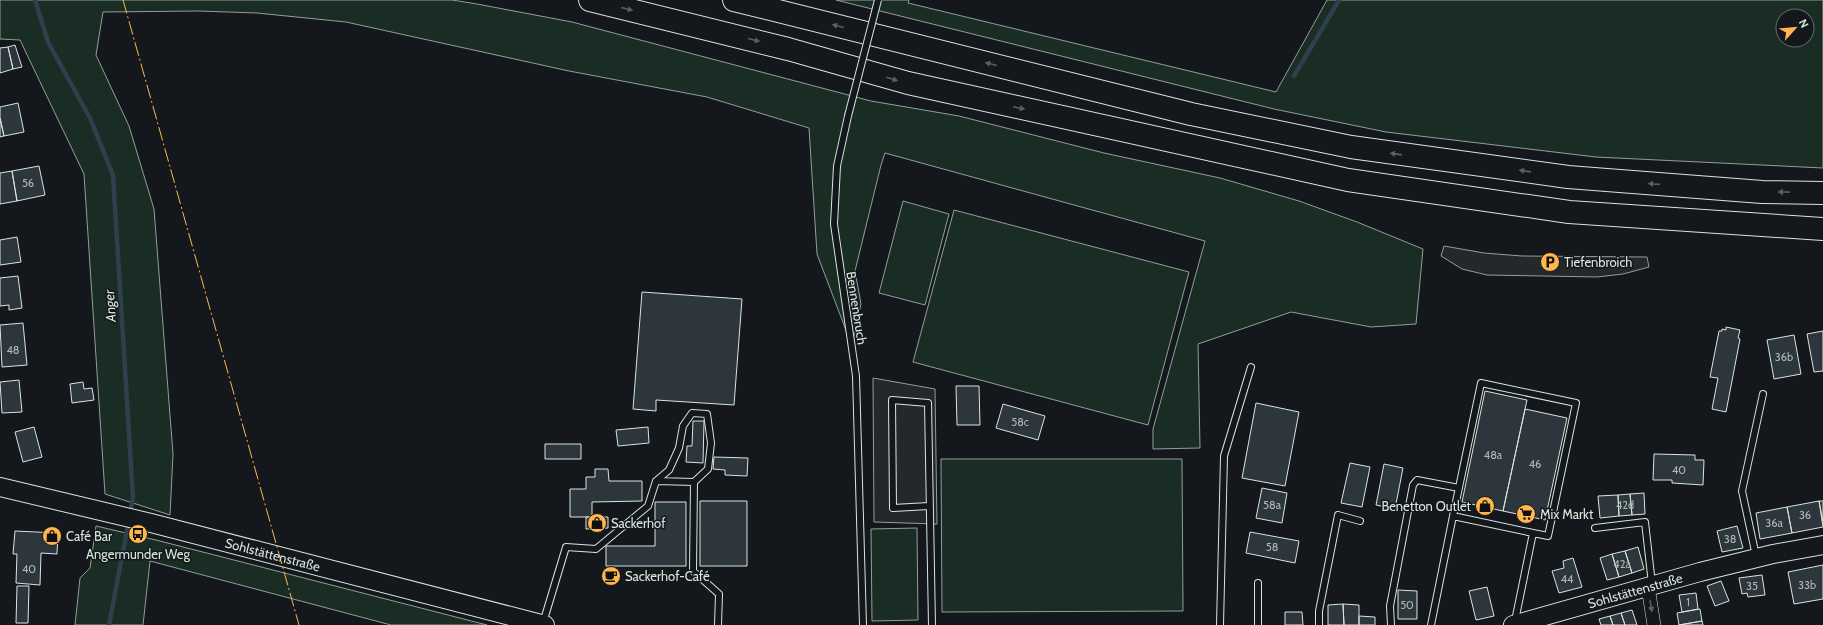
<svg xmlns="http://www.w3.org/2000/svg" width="1823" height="625" viewBox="0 0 1823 625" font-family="Cabin,sans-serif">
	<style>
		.green { fill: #1a2d24; stroke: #939e99; fill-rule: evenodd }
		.parking { fill: #24282b; stroke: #939e99 }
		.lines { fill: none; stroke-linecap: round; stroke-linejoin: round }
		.stream { stroke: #2f3f4d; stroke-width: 4.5 }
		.building { fill: #2c363c; stroke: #d8e6dc }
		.lane-casing { stroke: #d8e6dc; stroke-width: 8 }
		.street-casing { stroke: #d8e6dc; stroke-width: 14 }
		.secondary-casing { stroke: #d8e6dc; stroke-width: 20 }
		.highway-casing { stroke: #d8e6dc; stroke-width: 24 }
		.lane { stroke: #14181c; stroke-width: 6 }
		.street { stroke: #14181c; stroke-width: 13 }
		.secondary { stroke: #14181c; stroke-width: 18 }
		.highway { stroke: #14181c; stroke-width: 22 }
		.lane-bridge-casing { stroke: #d8e6dc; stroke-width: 8; stroke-linecap: butt }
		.lane-bridge { stroke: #14181c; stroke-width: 6 }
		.power { stroke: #ffb74d; stroke-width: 1; stroke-dasharray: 14 3 2 3; stroke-linecap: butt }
		.oneway { fill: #59605f }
		.labels { text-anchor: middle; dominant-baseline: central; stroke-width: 3; stroke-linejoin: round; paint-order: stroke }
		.number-label { font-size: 11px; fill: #adbab4 }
		.poi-label { font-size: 13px; fill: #d8e6dc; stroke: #14181c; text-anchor: start }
		.street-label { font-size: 13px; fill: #d8e6dc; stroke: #14181c }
		.water-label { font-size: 14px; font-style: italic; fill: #d8e6dc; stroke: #14181c }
	</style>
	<rect width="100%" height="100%" fill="#14181c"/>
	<path class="green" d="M0,0h452l25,4 95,18 299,79 88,15 145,37 116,25 79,23 58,21 66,27 -7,75 -45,3 -80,-15 -93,32 2,104 -47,1v-20l52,-188 -320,-88 -4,12 -26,106 6,33 -9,42 -35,-92 -8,-126 -102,-31 -138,-26 -223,-49 -89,-9 -59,-2 -95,1 -7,43 33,71 25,83 19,245 -3,61 -65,-21 -21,-320 -64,-134 -20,-1z
		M836,0h73l-1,3 368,89 51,-92h496v168l-227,-11 -210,-25 -112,-23zM1783,16h24v24h-24z
		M903,201l46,13 -24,91 -46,-12z
		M954,210l235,62 -41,153 -235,-63z
		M941,459h241l1,152 -241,1z
		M96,526l60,14 331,85h-96l-241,-64 -7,64h-68l5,-47 10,-10z
		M917,528l1,92 -46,1 -1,-92z"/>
	<path class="parking" d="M1444,246l40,7 38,3 125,1 2,10 -26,7 -26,3 -110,-2 -25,-6 -21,-13z
		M873,378l62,11 2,135 -63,-2z"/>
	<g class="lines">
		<path class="stream" d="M35,0l13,42 42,76 23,57 20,323 -3,15
			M1294,76l45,-76
			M109,625l20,-105"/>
	</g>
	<path class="building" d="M15,45l7,22 -9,2 -5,-22z
		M8,47l5,22 -13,4v-25z
		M18,103l6,29 -20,4 -4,-18v-11z
		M0,118l4,18 -4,1z
		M39,166l6,29 -28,6 -5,-30z
		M12,171l5,30 -17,3v-31z
		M17,237l4,25 -21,3v-25z
		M18,276l4,32 -13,2v-5l-9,1v-28z
		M642,292l100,7 -8,106 -78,-5v11l-23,-2z
		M23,323l4,42 -25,2 -2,-42z
		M1726,327l14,3 -2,8 2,1 -14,73 -14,-3 6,-31 -8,-1 9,-46h3v-2l4,1z
		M1823,331v40l-9,1 -7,-38z
		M1794,335l7,39 -27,5 -7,-39z
		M19,380l3,32 -20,1 -2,-31z
		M83,382l1,7 8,-1 2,12 -22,3 -2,-19z
		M956,386h23l1,39h-23z
		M1485,391l42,9 -24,111 -41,-9z
		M1256,403l43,9 -14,74 -43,-8z
		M1003,404l42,12 -7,24 -42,-12z
		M1525,409l42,9 -22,102 -42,-9z
		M693,421h11l-1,42 -17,-1 1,-16h5z
		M34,427l8,30 -19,5 -8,-30z
		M648,427l1,16 -31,3 -2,-16z
		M545,444h36v15h-36z
		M1654,454l41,1v5h9l-1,25 -31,-2v-3h-19z
		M714,457l34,1 -1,18 -22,-1v-5l-12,-1z
		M1350,463l20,4 -8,40 -21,-4z
		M1384,464l19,4 -8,41 -19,-4z
		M595,469h13l1,12h33v20l-50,1v15h-22v-28h16v-12h9z
		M1262,488l25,5 -5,30 -26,-5z
		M1644,493l1,21 -13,1 -2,-21z
		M1630,494l2,21 -13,1 -1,-21z
		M1618,495l1,21 -19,2 -2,-22z
		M700,501h47v65h-47z
		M1819,501h4v21z
		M1819,501l4,26 -31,6 -5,-26z
		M655,502h31v64h-80v-20h49z
		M1787,507l5,26 -32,6 -4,-26z
		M586,517h22v11l-22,1z
		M1737,526l6,22 -21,4 -5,-21z
		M15,531l43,2 -1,21 -16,-1 -1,32 -24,-2 1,-29h-4z
		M1250,532l49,9 -4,22 -49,-10z
		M1638,547l6,22 -12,4 -7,-22z
		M1625,551l7,22 -13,4 -7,-23z
		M1612,554l7,23 -12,3 -7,-22z
		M1573,558l9,29 -23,6 -7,-22 12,-3 -1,-7z
		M1823,565v34l-29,5 -6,-32z
		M1762,575l3,20 -17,2 -1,-4 -5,1 -3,-16z
		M1721,581l8,20 -14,5 -8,-20z
		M17,586h12l-1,37h-12z
		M1487,587l7,29 -18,4 -7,-29z
		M1398,590l19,1v28h-19z
		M1696,593l2,16 -16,3 -3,-17z
		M1343,604l1,21h-16v-20z
		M1343,604l16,1v20h-15z
		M1700,609l2,12 -23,4 -2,-12z
		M1632,610l5,15h-12l-4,-12z
		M1285,612h17l1,13h-18z
		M1621,613l4,12h-12l-3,-9z
		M1359,616l16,1v8h-16z
		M1610,616l3,9h-12l-2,-6z
		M1702,621l1,4h-24z"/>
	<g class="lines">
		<g class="lane-casing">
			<path id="lane" d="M848,116l-11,50 -3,58 22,152 7,249
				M656,481l13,-11 10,-22 4,-22 9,-13 15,1 4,29 -3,26 -14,13
				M929,506l-36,2 -1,-108 36,3 4,222
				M1453,516l28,-133 95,20 -28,133 -15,-3
				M1595,528l50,-6 7,62
				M1756,556l-14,-65 21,-97
				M1258,583v42
				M543,623l23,-76 30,2 52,-43 8,-25 38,1 -1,89 26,23 -1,31
				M1220,625l4,-169 27,-89
				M1319,625v-14l19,-96 22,6
				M1391,625l-1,-19 23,-121 4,-5 42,8
				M1431,625l22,-109 80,17 -18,88"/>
		</g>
		<g class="street-casing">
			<path id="street" d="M1648,587l6,38"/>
		</g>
		<g class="secondary-casing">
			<g id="secondary">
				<path id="s1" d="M0,487l151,36 394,102"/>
				<path id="s2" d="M1513,625l187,-53 73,-18 50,-9"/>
			</g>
		</g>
		<g class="highway-casing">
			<path id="highway" d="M590,0l198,49 120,34 440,97 221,32 254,17
				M734,0l457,114 160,33 217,30 194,15 61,1"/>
		</g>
		<use href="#lane" class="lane"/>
		<use href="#street" class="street"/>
		<use href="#secondary" class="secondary"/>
		<use href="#highway" class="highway"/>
		<g class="lane-bridge-casing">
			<path id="lane-bridge" d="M848,116l30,-116"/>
		</g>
		<use href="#lane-bridge" class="lane-bridge"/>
		<path class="power" d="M123,0l176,625"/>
	</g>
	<defs><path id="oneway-solid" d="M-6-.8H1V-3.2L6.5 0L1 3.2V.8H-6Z"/></defs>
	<g class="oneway">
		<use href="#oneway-solid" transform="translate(627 9) rotate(14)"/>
		<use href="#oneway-solid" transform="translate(838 26) rotate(-166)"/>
		<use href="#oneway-solid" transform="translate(754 40) rotate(14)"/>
		<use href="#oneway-solid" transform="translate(991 64) rotate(-166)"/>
		<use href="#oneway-solid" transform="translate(892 79) rotate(16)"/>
		<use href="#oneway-solid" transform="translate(1019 108) rotate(12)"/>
		<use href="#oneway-solid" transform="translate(1396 154) rotate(-172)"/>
		<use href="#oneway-solid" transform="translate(1525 171) rotate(-172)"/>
		<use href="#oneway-solid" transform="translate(1654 184) rotate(-176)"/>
		<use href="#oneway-solid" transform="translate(1784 192) rotate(-179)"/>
		<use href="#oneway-solid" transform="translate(1651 606) rotate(80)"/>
	</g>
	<defs>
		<g id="parking-disc" transform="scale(1)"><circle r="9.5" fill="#ffb74d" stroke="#14181c"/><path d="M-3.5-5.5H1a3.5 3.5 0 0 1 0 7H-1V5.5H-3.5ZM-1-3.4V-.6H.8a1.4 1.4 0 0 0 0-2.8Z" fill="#111"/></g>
		<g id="shop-disc" transform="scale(1)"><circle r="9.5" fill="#ffb74d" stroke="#14181c"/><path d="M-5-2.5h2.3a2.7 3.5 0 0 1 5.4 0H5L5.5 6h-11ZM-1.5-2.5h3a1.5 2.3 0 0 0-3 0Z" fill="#111"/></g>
		<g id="supermarket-disc" transform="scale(1)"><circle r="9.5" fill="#ffb74d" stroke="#14181c"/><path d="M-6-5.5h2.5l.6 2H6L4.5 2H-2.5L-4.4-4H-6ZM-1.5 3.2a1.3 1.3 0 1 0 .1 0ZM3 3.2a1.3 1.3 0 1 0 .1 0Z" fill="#111"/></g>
		<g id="bus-disc" transform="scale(1)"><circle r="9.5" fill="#ffb74d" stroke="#14181c"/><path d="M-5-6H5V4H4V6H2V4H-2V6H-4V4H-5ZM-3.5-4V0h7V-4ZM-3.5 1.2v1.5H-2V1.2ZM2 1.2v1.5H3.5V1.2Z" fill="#111"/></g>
		<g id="cafe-disc" transform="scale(1)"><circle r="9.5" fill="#ffb74d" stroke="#14181c"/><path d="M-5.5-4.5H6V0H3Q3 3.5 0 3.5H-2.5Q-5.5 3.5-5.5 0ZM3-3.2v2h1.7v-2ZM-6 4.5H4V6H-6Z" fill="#111"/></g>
	</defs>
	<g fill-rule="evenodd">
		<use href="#parking-disc" x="1550" y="262"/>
		<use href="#shop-disc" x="1485" y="506"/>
		<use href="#supermarket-disc" x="1526" y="514"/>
		<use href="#shop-disc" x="597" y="523"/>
		<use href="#bus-disc" x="138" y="534"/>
		<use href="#shop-disc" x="52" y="536"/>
		<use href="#cafe-disc" x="611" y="576"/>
	</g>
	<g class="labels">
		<g class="number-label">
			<text x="28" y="183">56</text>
			<text x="13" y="350">48</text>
			<text x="1784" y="357">36b</text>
			<text x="1020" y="422">58c</text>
			<text x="1493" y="455">48a</text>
			<text x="1535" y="464">46</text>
			<text x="1679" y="470">40</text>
			<text x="1272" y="505">58a</text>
			<text x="1625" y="505">42d</text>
			<text x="1805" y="515">36</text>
			<text x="1774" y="523">36a</text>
			<text x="1730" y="539">38</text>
			<text x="1272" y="547">58</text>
			<text x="1622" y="564">42a</text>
			<text x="29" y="569">40</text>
			<text x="1567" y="579">44</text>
			<text x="1807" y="585">33b</text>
			<text x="1752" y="586">35</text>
			<text x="1688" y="602">1</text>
			<text x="1407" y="605">50</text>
		</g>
		<g class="poi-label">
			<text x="1564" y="262">Tiefenbroich</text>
			<text x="1471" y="506" text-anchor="end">Benetton Outlet</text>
			<text x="1540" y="514">Mix Markt</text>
			<text x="611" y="523">Sackerhof</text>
			<text x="66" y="536">Café Bar</text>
			<text x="138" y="554" text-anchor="middle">Angermunder Weg</text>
			<text x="625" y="576">Sackerhof-Café</text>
		</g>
		<g class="street-label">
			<text transform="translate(857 308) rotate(81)">Bennenbruch</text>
			<text stroke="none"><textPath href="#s1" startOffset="281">Sohlstättenstraße</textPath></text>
			<text stroke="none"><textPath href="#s2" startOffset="127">Sohlstättenstraße</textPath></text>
		</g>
		<g class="water-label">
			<text transform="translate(110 306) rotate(-94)">Anger</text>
		</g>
	</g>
	<g transform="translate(1795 28) rotate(63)"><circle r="19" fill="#14181c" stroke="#626a69"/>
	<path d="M0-3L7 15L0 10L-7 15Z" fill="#ffb74d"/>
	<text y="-6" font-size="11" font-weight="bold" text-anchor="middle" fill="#d8e6dc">N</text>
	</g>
</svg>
